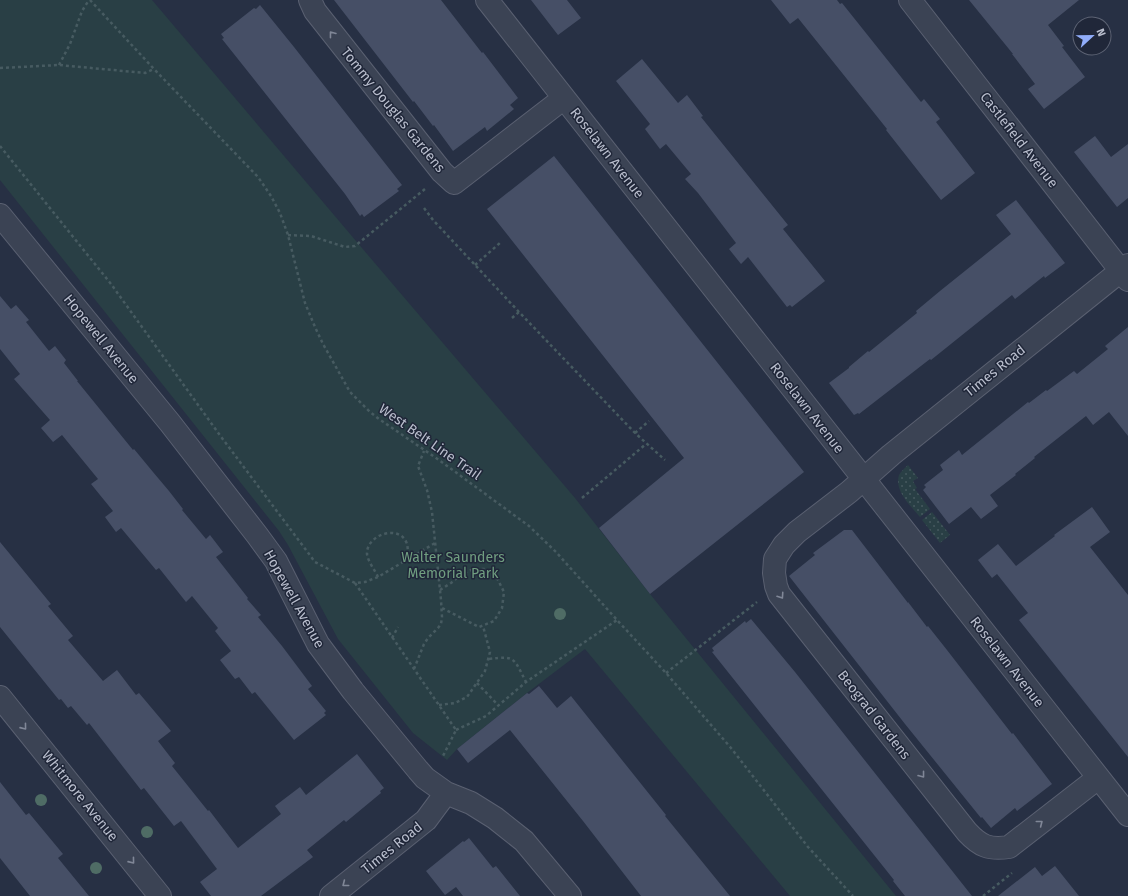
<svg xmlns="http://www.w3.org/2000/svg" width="1128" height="896" viewBox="0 0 1128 896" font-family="'Fira Sans',sans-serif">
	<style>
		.grass { fill: url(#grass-dots) }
		.park { fill: #293f45 }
		.building { fill: #464f66 }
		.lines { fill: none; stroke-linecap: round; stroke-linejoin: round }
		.minor-casing { stroke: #5a6071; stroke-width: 24 }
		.path { stroke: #475b61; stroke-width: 2.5; stroke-dasharray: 3 3; stroke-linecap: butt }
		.minor { stroke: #3b4354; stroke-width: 22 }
		.tree { fill: #4f6c65 }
		.oneway { stroke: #808797 }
		.labels { text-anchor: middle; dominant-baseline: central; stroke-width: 3; stroke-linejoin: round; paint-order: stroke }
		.street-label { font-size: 14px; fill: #b9becd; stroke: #202739 }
		.park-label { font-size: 14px; fill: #709e80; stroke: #202739 }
	</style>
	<defs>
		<pattern id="grass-dots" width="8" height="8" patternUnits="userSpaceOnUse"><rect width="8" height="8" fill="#293f45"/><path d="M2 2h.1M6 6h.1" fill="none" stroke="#46595f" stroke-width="1.8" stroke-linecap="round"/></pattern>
	</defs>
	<rect width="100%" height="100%" fill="#273044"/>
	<path class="grass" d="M908,465l10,13 -5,3 4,7 -2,1 15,20 -10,8c-9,-11 -26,-26 -21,-42 2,-4 6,-7 9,-10z
		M932,512l18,23 -10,8 -18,-23z"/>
	<path class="park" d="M0,0h152l204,241 219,257 75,96 246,302h-106l-205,-247 -58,44 -70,56 -10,11 -34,-27 -75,-94 -50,-94 -9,-14 -279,-351z"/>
	<path class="building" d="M334,0h107l41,53 1,-1 35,46 -8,7 4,4 -27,22 -2,-4 -32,24 -19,-26 -1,1 -19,-25 -1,1z
		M531,0h36l14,18 -23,17z
		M771,0h66l3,4 2,-1 79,99 3,-3 16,20 -4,3 39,51 -34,27 -55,-70 1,-1 -20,-25 -69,-86 -8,6z
		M969,0h110l-31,25 16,21 -2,1 23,30 -41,32 -16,-20 7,-5 -23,-30h1z
		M260,5l34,42 108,138 -5,4 2,2 -35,26 -2,-3 -2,2 -15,-22 -123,-155 2,-1 -3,-4 33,-26 2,1z
		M642,59l36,44 9,-8 16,21 -2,1 87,108 -5,4 42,52 -33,26 -2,-2 -3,2 -39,-50 -7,7 -12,-15 7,-6 -38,-50 -13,-14 6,-5 -25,-30 -6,5 -15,-20 5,-5 -34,-43z
		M1095,136l16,21 17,-13v54l-11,9 -43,-55z
		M554,156l250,316 -154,122 -51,-66 85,-70 -197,-249z
		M1016,200l49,63 -20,15 -1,-2 -29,23 -3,-4 -81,65 -1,-1 -71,55 -1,-1 -4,2 -25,-32 20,-15v-1l19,-16 1,1 48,-39 -1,-2 24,-20 71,-57 -15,-19z
		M0,296l11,13 5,-4 13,15 -3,2 23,29 6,-5 11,14 -2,3 14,18h-1l56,69 1,-1 19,23 16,19 14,18 -1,1 24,29 4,-4 13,17 -7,5 32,41 -1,1 14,16 -3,2 24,29 30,40 -4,3 18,22 -2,2 2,2 -32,25 -39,-48 -3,2 -13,-17 -4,2 -15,-19 11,-9 -16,-20 3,-3 -26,-32 -6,6 -27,-34 -3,2 -35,-42 -5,4 -11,-15 8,-6 -22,-27 7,-5 -36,-44 -9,7 -12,-14 9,-8 -36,-41 6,-5 -20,-25z
		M1128,327v109l-19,-24 -16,13 -7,-9 -52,41 1,1 -20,16 1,1 -26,20 8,11 -17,13 -10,-12 -22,17 -26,-34 3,-3 -2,-2 19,-15 -3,-5 19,-15 3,5 66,-53 1,1 17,-13 1,1 27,-20 3,3 31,-25 -3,-3z
		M1092,507l18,25 -20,15 38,48v162l-109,-137 9,-7 -31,-39 -5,4 -14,-18 20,-16 18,22 39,-30 -1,-1z
		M844,530h8l56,73v-1l19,25 1,-1 19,24 65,84 1,-1 39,51 -35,27 -2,-3 -24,20 -9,-11 -1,1 -76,-94 -116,-148 26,-21 -2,-2z
		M0,542l51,62 -3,2 25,30 -5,4 35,41 14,-11 19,25 3,-2 32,38 -13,10 17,22 -3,3 36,45 1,-1 29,38 43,-34 -6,-8 25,-19 6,8 51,-41 27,34 -4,3 1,2 -35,29 -2,-2 -37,30 6,7 -52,39h-50l-11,-14 17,-13 -36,-48 -7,5 -30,-38 -3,2 -52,-67 -2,2 -16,-19 -3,2 -7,-9 -2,1 -59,-73z
		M751,619l44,53 177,224h-67l-12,-15 1,-1 -182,-228 2,-1 -2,-3 33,-27 1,2z
		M539,686l18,22 14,-12 47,59 48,60 -1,1 65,80h-89l-58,-75 -73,-91 -42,33 -11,-14 70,-56 2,1z
		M0,782l26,33 3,-2 34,41 -5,4 31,38h-59l-30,-38z
		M469,838l24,30 3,-2 24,30h-57l-7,-9 -11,8 -19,-24 37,-30 1,1z
		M1055,866l24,30h-81l37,-29 7,9z"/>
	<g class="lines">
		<g class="minor-casing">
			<path id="minor" d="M310,0l5,11 127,161 12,11 110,-85
				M487,0l641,815
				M910,0l218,280
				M0,215l170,208 87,112 19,26 42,83 35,47 65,79 7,8 21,15 25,10 24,15 29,23 46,55
				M0,697l160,199
				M1098,778l-89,69c-20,3 -29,-1 -42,-15l-188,-238 -3,-8 -2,-13 1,-14 9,-14 13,-13 52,-40 42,-37 237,-190
				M331,896l95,-76 20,-27"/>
		</g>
		<path class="path" d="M90,0l64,69 104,108 13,19 9,17 8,22 17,68 10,24 8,17 27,48 20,20 9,7 60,41 90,66 27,26 61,68 49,53 65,75 77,99 45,49
			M59,65l11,-21 12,-33 7,-11
			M0,68l59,-3 86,8 9,-4
			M0,146l111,138 108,150 96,128 40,21 10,-1 13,-5 57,-34
			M424,208l9,12 86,92 116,121 30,27
			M288,235l23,1 34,11 10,-1 70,-57
			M475,265l26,-23
			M512,318l7,-6
			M635,433l14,-12
			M582,498l64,-54
			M378,577c-3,-7 -10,-15 -11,-23 -1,-19 33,-31 40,-10 1,4 1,10 1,15
			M355,583l101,147 -14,28
			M440,590l11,-7 12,-10 11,-4h11l12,9 7,14 -2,16 -8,13 -15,6 -37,-19
			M392,638l6,-11
			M489,659c27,-4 25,0 37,23
			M414,669l10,-25 4,-6 10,-10 3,-4 1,-7 -1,-17 -9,-88 -5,-22 -9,-24 6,-15
			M666,673l91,-71
			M477,683l22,23
			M439,705l16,-2 12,-6 18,-26 5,-19 -7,-26
			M456,730l30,-14 40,-34 91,-62
			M983,896l29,-23"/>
		<use href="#minor" class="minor"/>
	</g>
	<g class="tree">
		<circle cx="560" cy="614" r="6"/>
		<circle cx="41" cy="800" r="6"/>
		<circle cx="147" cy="832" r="6"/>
		<circle cx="96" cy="868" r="6"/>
	</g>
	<defs><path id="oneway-chevron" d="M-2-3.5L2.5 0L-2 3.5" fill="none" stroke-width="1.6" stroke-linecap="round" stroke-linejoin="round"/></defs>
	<g class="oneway">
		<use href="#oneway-chevron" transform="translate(332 34) rotate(-128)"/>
		<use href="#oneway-chevron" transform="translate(781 596) rotate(56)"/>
		<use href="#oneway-chevron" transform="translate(24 727) rotate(51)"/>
		<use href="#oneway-chevron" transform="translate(922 775) rotate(52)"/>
		<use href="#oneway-chevron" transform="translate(1040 823) rotate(-38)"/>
		<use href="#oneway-chevron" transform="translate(132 861) rotate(51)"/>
		<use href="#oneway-chevron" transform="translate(345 884) rotate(142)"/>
	</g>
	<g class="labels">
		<g class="street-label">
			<text transform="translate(393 110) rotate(51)">Tommy Douglas Gardens</text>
			<text transform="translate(1019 140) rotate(52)">Castlefield Avenue</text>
			<text transform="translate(607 153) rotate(52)">Roselawn Avenue</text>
			<text transform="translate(101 339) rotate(51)">Hopewell Avenue</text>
			<text transform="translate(995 371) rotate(-39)">Times Road</text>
			<text transform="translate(807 408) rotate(52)">Roselawn Avenue</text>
			<text transform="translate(430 442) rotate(35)">West Belt Line Trail</text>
			<text transform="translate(294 599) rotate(61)">Hopewell Avenue</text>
			<text transform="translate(1007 662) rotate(52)">Roselawn Avenue</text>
			<text transform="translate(874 715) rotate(52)">Beograd Gardens</text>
			<text transform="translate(80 796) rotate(51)">Whitmore Avenue</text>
			<text transform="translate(392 848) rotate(-39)">Times Road</text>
		</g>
		<g class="park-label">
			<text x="453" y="557">Walter Saunders<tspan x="453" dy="16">Memorial Park</tspan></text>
		</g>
	</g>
	<g transform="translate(1092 36) rotate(68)"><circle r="19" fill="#202739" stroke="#5d6374"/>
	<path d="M0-3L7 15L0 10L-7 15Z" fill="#91adfa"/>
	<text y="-6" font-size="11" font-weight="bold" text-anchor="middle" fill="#b9becd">N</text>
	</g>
</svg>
